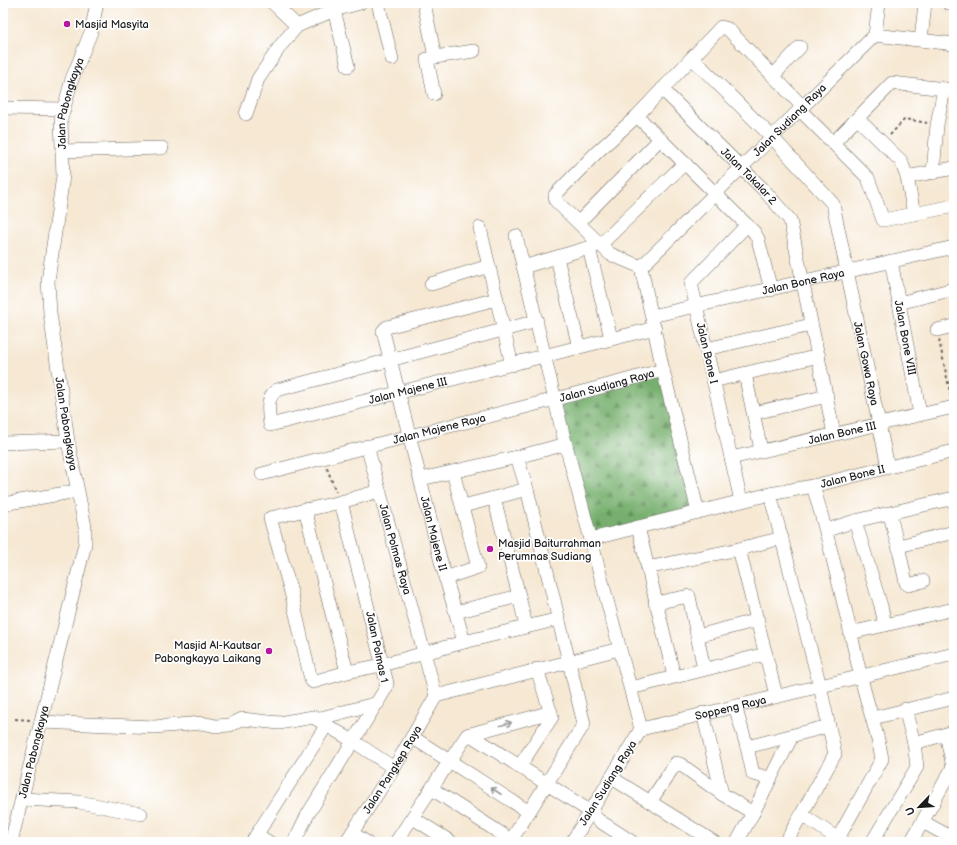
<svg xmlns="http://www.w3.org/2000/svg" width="957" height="845" viewBox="0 0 957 845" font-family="'Balsamiq Sans',sans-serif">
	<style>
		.forest { fill: url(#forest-firs); stroke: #4a6645 }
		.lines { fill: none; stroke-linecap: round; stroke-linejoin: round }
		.minor-casing { stroke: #68635c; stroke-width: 14 }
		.path { stroke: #68635c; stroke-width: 2; stroke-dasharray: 3 3; stroke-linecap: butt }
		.minor { stroke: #fff; stroke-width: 13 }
		.oneway { stroke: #999 }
		.poi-dot { fill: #b5179e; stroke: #fff; stroke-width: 1.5 }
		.labels { text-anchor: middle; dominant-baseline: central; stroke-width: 3.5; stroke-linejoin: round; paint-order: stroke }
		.poi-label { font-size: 11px; fill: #1c1c1c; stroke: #fff; text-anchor: start }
		.street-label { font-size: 11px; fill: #1c1c1c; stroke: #fff }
	</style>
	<defs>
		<pattern id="forest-firs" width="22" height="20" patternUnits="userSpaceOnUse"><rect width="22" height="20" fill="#77b06e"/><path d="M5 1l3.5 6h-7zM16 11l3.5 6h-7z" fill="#618e5a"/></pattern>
	</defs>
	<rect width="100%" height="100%" fill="#fff"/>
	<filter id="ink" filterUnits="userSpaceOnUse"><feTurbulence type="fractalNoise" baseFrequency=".025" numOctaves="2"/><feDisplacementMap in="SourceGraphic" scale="8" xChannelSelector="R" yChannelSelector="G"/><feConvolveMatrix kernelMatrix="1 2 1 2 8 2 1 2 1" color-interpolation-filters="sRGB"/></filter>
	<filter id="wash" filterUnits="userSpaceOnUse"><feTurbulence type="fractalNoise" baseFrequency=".012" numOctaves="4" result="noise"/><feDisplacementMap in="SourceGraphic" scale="16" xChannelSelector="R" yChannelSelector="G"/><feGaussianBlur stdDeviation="0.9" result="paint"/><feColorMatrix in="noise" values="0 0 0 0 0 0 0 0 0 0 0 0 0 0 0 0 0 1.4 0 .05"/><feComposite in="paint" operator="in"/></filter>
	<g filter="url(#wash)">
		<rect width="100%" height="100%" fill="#f6e8d3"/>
		<path class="forest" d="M663,370l35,142 -107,27 -35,-139z"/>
	</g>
	<g filter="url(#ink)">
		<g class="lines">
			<g class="minor-casing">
				<g id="minor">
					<path d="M273,3l24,23"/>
					<path d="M378,3l14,56"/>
					<path d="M424,3l11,54 -8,2 7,35"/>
					<path d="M948,3h6"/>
					<path d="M334,10l14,56"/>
					<path d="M875,35l79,9"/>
					<path d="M921,40l4,-37"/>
					<path d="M435,57l39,-6"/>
					<path id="s1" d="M692,58l80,79 61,67 55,263"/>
					<path d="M773,76l27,-29"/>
					<path id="s2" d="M662,89l101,100 27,31 44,214"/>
					<path d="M3,108l61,1"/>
					<path d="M801,111l67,67 15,42 71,-14"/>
					<path d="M246,114l12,-35 23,-34 16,-19 37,-16 26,-7"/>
					<path d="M637,116l117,116 4,7 13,51"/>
					<path d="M858,119l43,42 6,16 7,37"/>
					<path d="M834,142l58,-59 62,7"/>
					<path d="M62,151l100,-3"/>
					<path d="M933,173l4,-48 7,-36"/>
					<path d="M907,177l47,-9"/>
					<path d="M579,222l81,-83"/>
					<path d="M480,228l32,137"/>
					<path d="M516,236l47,198 78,295 -69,113"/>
					<path d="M589,248l22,90"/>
					<path d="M557,258l22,89"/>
					<path id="s3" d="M891,261l29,153"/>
					<path d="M523,267l78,-23 84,-81"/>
					<path d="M641,267l-31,-13 -54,-53 -1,-6 41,-42 41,-37 84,-89 7,2 75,78"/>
					<path id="s4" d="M641,267l234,-232 4,-32"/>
					<path d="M641,267l22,103 35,142"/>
					<path d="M431,284l58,-18"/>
					<path id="s5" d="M497,299l-110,28 -4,4 57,227 24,84 95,-23"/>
					<path d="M899,303l55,-14"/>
					<path id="s6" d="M652,316l302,-69"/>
					<path id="s7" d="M537,321l-260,69c-12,8 -8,23 -7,35l385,-97"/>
					<path d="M937,330l17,-4"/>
					<path d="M706,349l105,-24"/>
					<path d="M745,374l16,76"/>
					<path d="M713,381l106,-25"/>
					<path d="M754,413l73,-17"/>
					<path d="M3,443l65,-2"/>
					<path id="s8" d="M367,446l69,250"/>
					<path id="s9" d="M731,458l223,-51"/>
					<path id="s10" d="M262,474c133,-36 268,-66 401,-104"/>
					<path d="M421,479l96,-22"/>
					<path d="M813,486c19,62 32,124 47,187 6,29 17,56 22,86l-46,83"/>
					<path d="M770,494l50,192 15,68 -49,88"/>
					<path d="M494,498l33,-9"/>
					<path d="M741,501l-50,-218 56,-58"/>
					<path d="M3,504l74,-13"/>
					<path d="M463,506l31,-8 25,98"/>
					<path d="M305,509l42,163 35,-7 82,-23"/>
					<path d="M890,514l6,26 3,6 55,-14"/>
					<path d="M855,521l99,-23"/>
					<path d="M638,527l36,149"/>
					<path d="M827,530l28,-9 26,85 4,19 69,-16"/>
					<path id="s11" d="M591,539l179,-45 43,-8 141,-35"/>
					<path d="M898,545l8,38 3,2 14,-4"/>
					<path d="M739,549l43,-11"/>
					<path d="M647,568l92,-19 37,146"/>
					<path d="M445,578l33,-11 -25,-95"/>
					<path d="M655,603l34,-7 15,73"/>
					<path d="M456,612l63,-16 7,30"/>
					<path d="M850,633l35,-8"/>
					<path d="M697,636l61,-16"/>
					<path d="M347,672l-34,10 -2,-2 -20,-88 -21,-74 71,-16 38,-11"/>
					<path d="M631,688l135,-34"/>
					<path d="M436,696l183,-47"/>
					<path d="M735,706l12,41 82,-21"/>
					<path d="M703,713l19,81 31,19 -16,29"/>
					<path d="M873,718l81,-20"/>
					<path d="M317,719l61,-16"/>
					<path d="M41,722l113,5 48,-4 14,3 14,-1 12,-6 37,4 34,-6 40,24 41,27"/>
					<path id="s12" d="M641,729l313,-75"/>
					<path d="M469,734l122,78 7,8 34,22"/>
					<path d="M412,737l117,75"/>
					<path d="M914,743l40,-11"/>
					<path d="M747,747l6,27 17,4"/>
					<path d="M519,767l33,-50 -15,-48"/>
					<path d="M612,778l102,64"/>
					<path d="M432,789l79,51"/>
					<path d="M22,799l57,3 62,12"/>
					<path d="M650,802l26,-39 4,1 42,30"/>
					<path d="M753,813l39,-77"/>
					<path d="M802,815l41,27"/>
					<path d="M413,818l38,24"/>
					<path d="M923,822l31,17"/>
					<path d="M352,833l14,9"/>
					<path d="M257,835l12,7"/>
					<path id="s13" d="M11,842l74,-298v-17l-17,-86 -18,-128 -2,-32 15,-105 -2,-57 11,-40 19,-47 6,-29"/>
					<path d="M252,842l74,-116"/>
					<path d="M294,842l14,-28 78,-126 1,-5 -46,-181"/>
					<path id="s14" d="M346,842l48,-74 42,-72"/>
					<path d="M396,842l71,-107 84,-23"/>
					<path d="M510,842l74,-118 -57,-235 -10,-32 49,-13"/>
					<path d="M872,842l45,-75 -3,-24 -9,-34"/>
					<path d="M911,842l42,-75 -7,-33"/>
				</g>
			</g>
			<path class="path" d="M890,135l15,-16 22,4
				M939,340l12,57
				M327,468l9,24
				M15,719l16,1"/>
			<use href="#minor" class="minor"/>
		</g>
		<defs><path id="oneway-shaft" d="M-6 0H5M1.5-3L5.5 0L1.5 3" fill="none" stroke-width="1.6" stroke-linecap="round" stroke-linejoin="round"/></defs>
		<g class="oneway">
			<use href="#oneway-shaft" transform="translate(506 724) rotate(-15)"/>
			<use href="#oneway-shaft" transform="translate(496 791) rotate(-147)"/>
		</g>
	</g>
	<g class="poi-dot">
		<circle cx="67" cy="24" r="4"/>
		<circle cx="490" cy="549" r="4"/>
		<circle cx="269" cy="651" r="4"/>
	</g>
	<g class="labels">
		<g class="poi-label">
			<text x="75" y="24">Masjid Masyita</text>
			<text x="498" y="543">Masjid Baiturrahman<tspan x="498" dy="13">Perumnas Sudiang</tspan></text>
			<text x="261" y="645" text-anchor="end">Masjid Al-Kautsar<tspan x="261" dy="13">Pabongkayya Laikang</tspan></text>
		</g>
		<g class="street-label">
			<text stroke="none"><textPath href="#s13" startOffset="753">Jalan Pabongkayya</textPath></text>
			<text stroke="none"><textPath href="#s4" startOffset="209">Jalan Sudiang Raya</textPath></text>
			<text stroke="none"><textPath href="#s2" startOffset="123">Jalan Takalar 2</textPath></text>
			<text stroke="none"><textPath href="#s6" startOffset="155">Jalan Bone Raya</textPath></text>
			<text stroke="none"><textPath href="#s3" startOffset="78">Jalan Bone VIII</textPath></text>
			<text transform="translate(707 353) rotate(77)">Jalan Bone I</text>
			<text stroke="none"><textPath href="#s1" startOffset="366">Jalan Gowa Raya</textPath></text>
			<text stroke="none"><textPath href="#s10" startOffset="356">Jalan Sudiang Raya</textPath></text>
			<text stroke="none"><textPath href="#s7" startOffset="449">Jalan Majene III</textPath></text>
			<text transform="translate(66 424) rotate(81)">Jalan Pabongkayya</text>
			<text stroke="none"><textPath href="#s10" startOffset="183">Jalan Majene Raya</textPath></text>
			<text stroke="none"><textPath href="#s9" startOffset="114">Jalan Bone III</textPath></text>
			<text stroke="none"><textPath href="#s11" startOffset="269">Jalan Bone II</textPath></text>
			<text stroke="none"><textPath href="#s5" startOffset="328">Jalan Majene II</textPath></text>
			<text stroke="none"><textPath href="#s8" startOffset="107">Jalan Polmas Raya</textPath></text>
			<text transform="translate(377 647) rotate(78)">Jalan Polmas 1</text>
			<text stroke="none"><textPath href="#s12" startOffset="92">Soppeng Raya</textPath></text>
			<text stroke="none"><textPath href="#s13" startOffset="93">Jalan Pabongkayya</textPath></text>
			<text stroke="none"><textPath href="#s14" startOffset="86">Jalan Pangkep Raya</textPath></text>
			<text transform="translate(608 783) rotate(-58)">Jalan Sudiang Raya</text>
		</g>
	</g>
	<rect width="957" height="845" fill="none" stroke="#fff" stroke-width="16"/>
	<g transform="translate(919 807) rotate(245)" stroke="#ffffff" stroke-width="3" paint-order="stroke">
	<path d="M0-3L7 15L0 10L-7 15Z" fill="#1c1c1c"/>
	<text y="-6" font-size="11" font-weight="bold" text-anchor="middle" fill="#1c1c1c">U</text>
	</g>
</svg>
